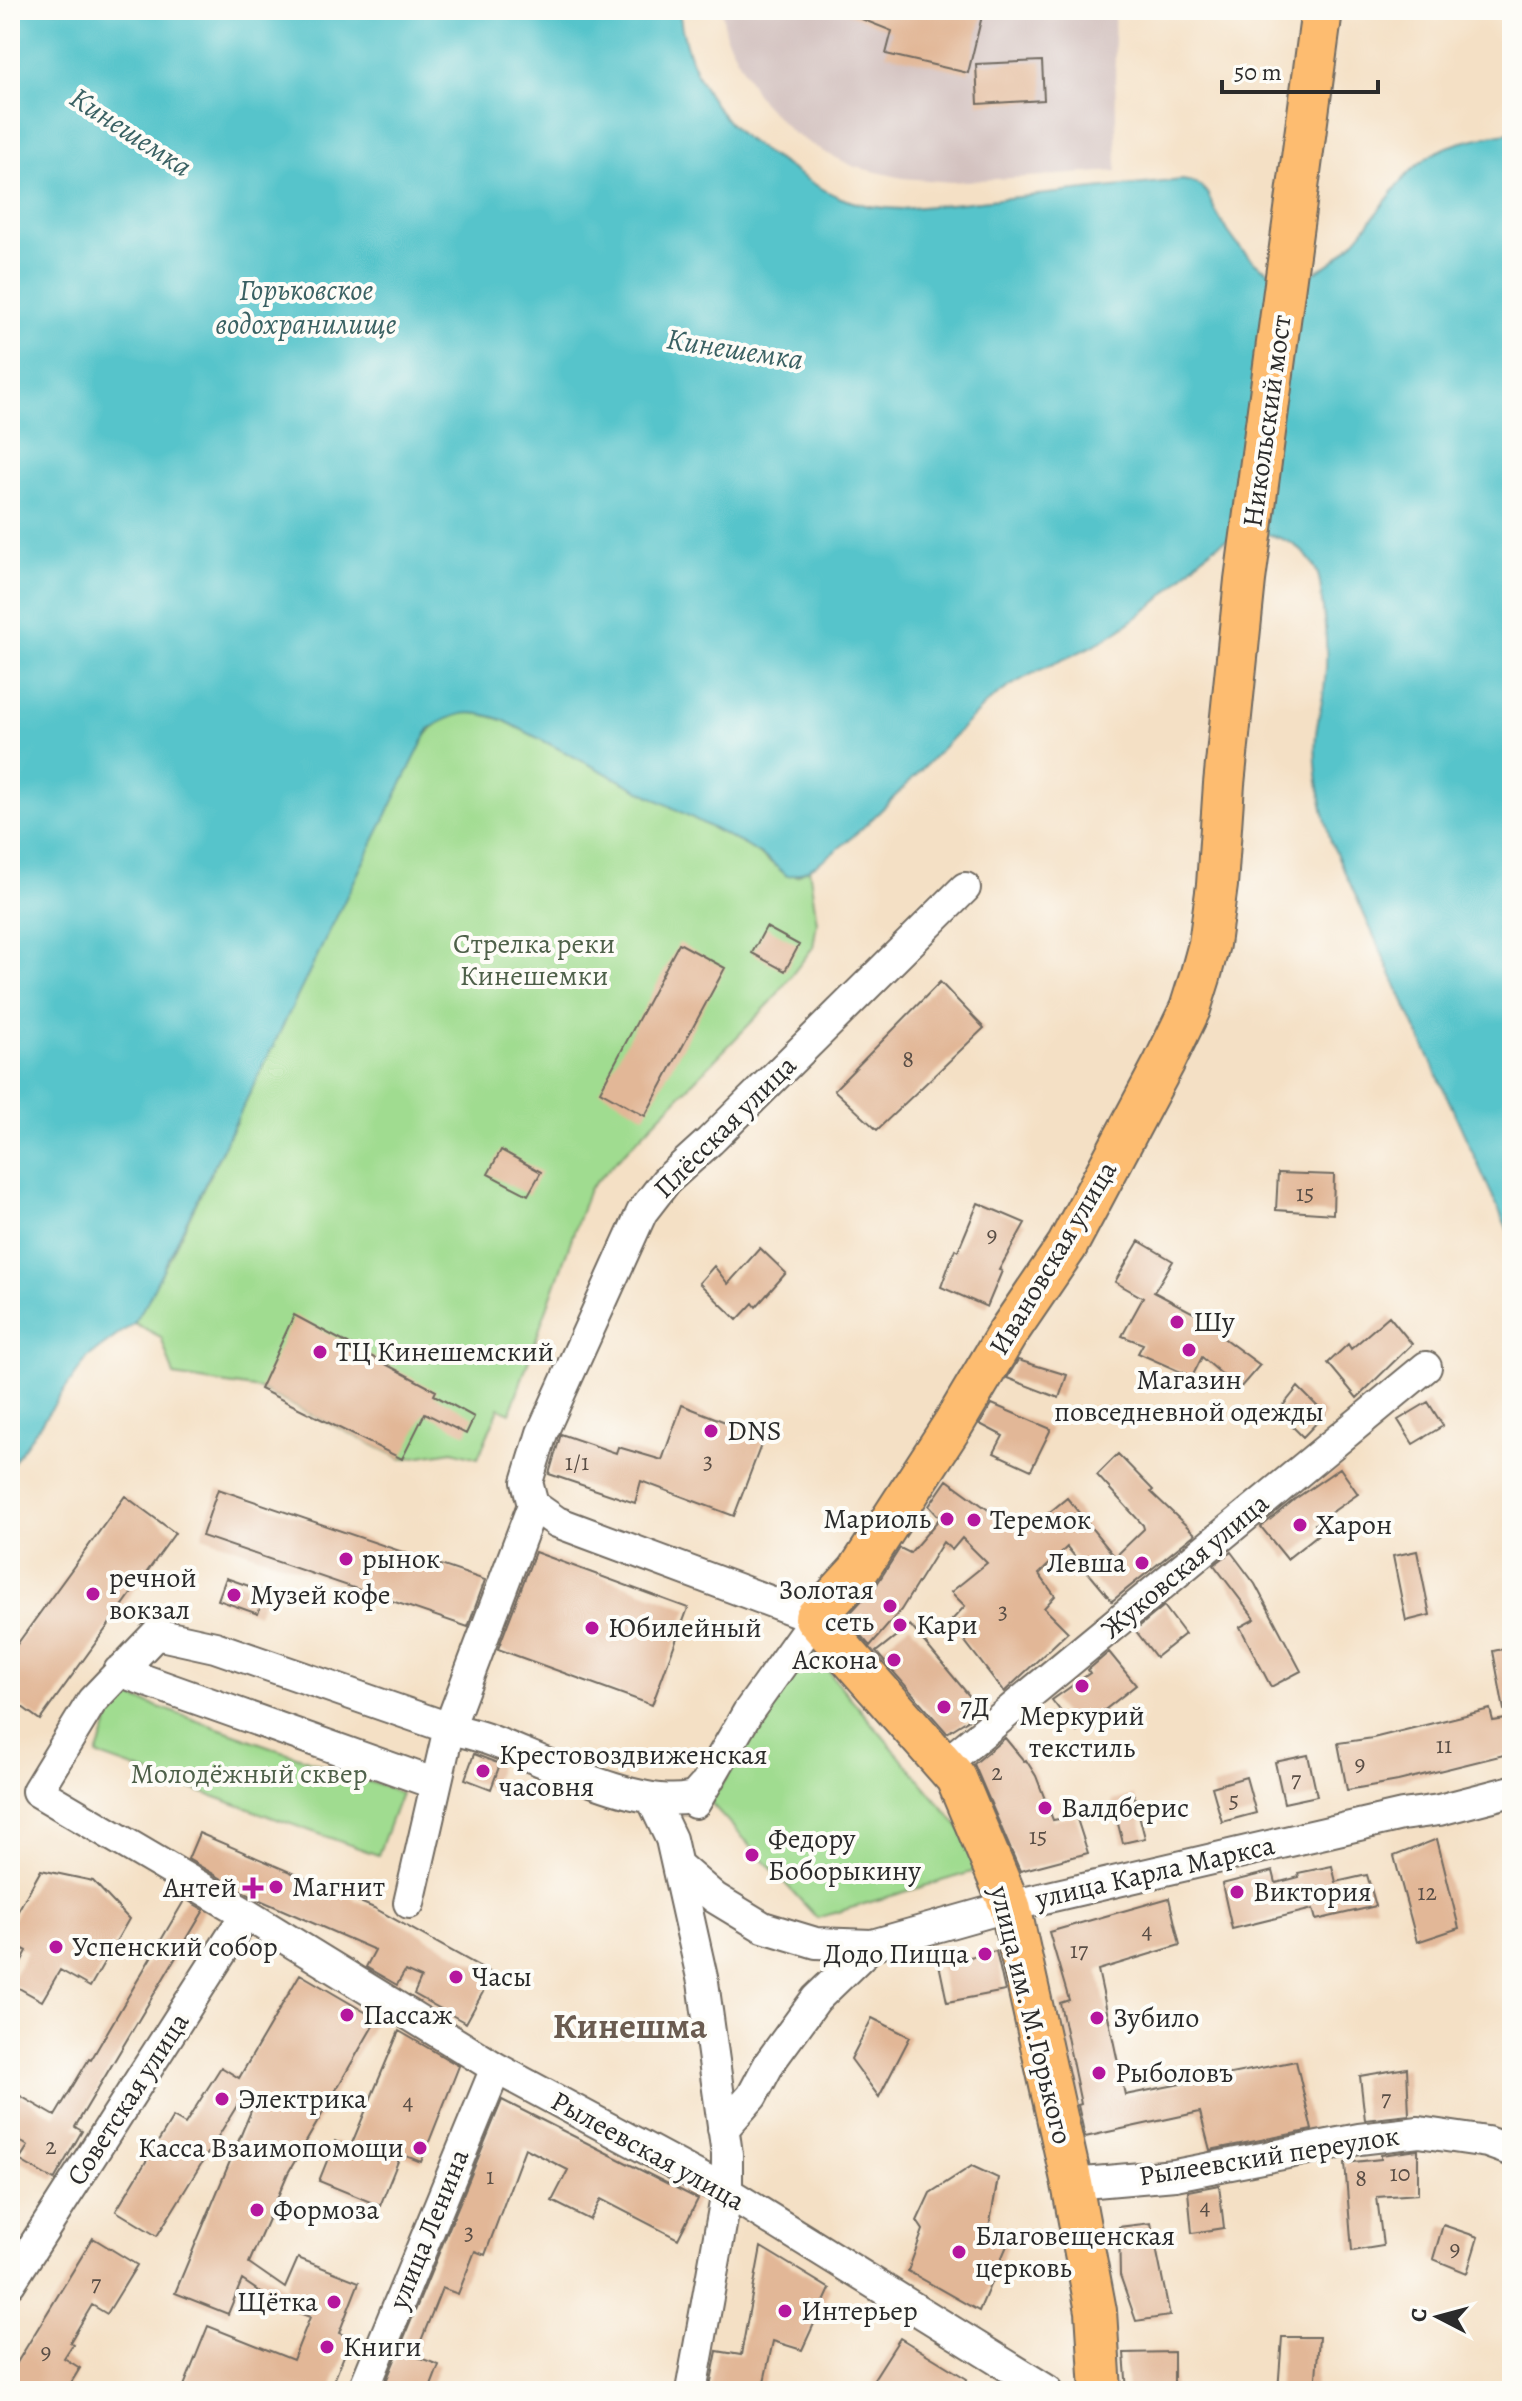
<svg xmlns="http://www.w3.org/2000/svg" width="1522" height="2401" viewBox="0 0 1522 2401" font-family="Alegreya,serif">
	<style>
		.industrial { fill: #d1bfbd }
		.green { fill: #a0dc90; stroke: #66845e; stroke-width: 2 }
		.water { fill: #56c4cb; stroke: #40787b; stroke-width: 2 }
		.building { fill: #e2b797 }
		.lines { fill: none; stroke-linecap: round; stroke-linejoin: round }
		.minor-casing { stroke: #716a61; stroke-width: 34 }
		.major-casing { stroke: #716a61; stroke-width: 44 }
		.minor { stroke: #fff; stroke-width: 30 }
		.major { stroke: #fdbc70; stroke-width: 40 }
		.poi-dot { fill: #b5179e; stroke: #fdfcf7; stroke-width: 3 }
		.labels { text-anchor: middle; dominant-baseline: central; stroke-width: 8; stroke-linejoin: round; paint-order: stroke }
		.number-label { font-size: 24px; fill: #594e46 }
		.street-label { font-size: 28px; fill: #2b2b2b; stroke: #fdfcf7 }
		.park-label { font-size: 28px; fill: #4e6049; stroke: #fdfcf7 }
		.poi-label { font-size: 28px; fill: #2b2b2b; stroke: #fdfcf7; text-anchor: start }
		.water-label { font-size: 30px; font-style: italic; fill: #3a6163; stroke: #fdfcf7 }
		.district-label { font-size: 36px; font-weight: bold; fill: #6b5c51; stroke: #fdfcf7 }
	</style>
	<rect width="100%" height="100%" fill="#fdfcf7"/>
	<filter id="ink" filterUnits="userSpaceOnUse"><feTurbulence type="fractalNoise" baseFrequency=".0125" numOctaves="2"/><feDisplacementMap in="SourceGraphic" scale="16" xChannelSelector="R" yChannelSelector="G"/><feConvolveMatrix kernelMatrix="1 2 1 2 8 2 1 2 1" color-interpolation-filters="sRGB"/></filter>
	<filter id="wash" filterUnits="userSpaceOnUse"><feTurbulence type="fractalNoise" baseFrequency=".006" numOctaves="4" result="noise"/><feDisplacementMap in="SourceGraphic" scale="32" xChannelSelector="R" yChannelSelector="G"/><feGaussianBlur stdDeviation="1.8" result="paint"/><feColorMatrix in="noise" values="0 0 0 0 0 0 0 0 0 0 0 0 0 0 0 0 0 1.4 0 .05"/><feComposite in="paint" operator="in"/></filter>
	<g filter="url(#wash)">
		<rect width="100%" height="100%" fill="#f4e0c5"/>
		<path class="industrial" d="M722,10h392l3,161 -166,11 -48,-4 -48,-11 -33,-16 -31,-19 -33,-35 -32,-60z"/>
		<path class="green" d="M471,711l32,9 49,24 193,101c18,11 32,25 52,31l12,-8 8,54 -4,25 -42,55 -182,187 -79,224 -11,-5 -21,50 -25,-7 -51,8 -142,-70 -86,-13 -13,-39 -27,-14 36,-66 247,-508c15,-26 25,-30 54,-38z
			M811,1651l181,215 -175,52 -107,-116z
			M119,1693l282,100 -23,62 -281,-100z"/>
		<path class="water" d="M10,10h669c5,46 27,92 61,124 13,12 30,21 45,31 42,29 65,43 117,44l280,-29c5,1 13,2 17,5 9,5 12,17 16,25 15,27 37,61 69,66 62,8 95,-81 136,-113 27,-22 59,-25 92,-31v1107l-181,-397c-9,-35 -18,-72 -15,-108 2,-18 8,-36 9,-54 3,-27 1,-52 -3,-78 -1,-10 -1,-22 -5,-30 -8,-17 -22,-29 -40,-35 -54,-17 -80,28 -115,60 -13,12 -29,23 -43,33 -40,28 -90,38 -128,70 -43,36 -156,174 -204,176l-18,-16 -24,-15 -242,-125c-32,-11 -46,-9 -74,9l-281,571 -14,23 -46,34 -78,110z"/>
		<g id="blocks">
			<path class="building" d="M839,10h117l26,6 -14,57 -82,-19 6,-23z
				M1042,61l2,39 -66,4 -2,-40z
				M766,927l33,18 -14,26 -33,-18z
				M679,943l46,25 -80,148 -45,-25z
				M940,982l44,46 -107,102 -43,-40z
				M501,1150l40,22 -13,23 -40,-21z
				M1278,1173l56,2 -1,39 -57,-4z
				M978,1203l47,20 -26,47 3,1 -15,36 -46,-20 14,-38 3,2z
				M1139,1241l34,20 -19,31 68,36 -4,6 42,31 -21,24 -37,-32 -10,20 -54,-24 5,-9 -21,-8 21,-38 -28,-16z
				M760,1248l26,25 -30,34 -3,-4 -16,17 -38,-37 15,-17 14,18z
				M294,1315l142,76 -2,4 40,22 -8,17 -41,-21 -23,46 -142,-70z
				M1389,1316l23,28 -55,54 -29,-35 20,-19 3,5z
				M1018,1360l49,15 -8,23 -52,-20z
				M1298,1387l27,27 -22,23 -25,-25z
				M1428,1402l15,24 -30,18 -15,-24z
				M992,1404l59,25 -20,41 -37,-17 9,-17 -23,-12z
				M682,1405l82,32 -30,79 -93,-35 -6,22 -86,-29 12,-40 55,19 2,-6 44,13z
				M1118,1454l35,36 -2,2 44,42 -83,67 -45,-54 -28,27 16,22 -11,12 24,24 -64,60 -54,-70 15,-16 -14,-14 36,-29 -25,-25 -10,12 -9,-8 -42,68 -31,36 -16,-18 -2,-17 25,-27 23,-36 10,5 30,-35 -11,-12 18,-26 73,53 5,-6 3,3 39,-32 48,59 29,-28 -1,-4 -46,-50z
				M1340,1468l18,26 -43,30 6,8 -34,27 -26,-32 34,-28z
				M218,1489l267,91 -17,47 -266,-91z
				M125,1496l50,37 -135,187 -30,-22v-44z
				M1417,1551l13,64 -24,6 -13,-65z
				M535,1552l153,56 -36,97 -154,-56z
				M1231,1552l24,32 46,87 -30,16 -31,-60 15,-8 -41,-54z
				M226,1578l40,14 -8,22 -40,-14z
				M1164,1606l21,28 -29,23 -21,-27z
				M910,1625l72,86 -35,22 -71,-81z
				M1512,1647v62l-8,1 -11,-59z
				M1109,1652l27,33 -59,47 -25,-32 38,-27 -2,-3z
				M1490,1709l3,12 19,-3v35l-114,28 -51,9 -9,-47 35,-5z
				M1005,1738l19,23 2,-1 10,16 17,44 23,-4 12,37 -68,18 -46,-107z
				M474,1754l26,10 -9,25 -26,-10z
				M1308,1755l9,41 -33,7 -9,-41z
				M1246,1777l10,36 -34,9 -10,-35z
				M1134,1795l11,43 -22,5 -11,-42z
				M199,1833l175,75 119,66 -27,49 -52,-29 7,-16 -16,-7 -8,14 -31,-18 9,-17 -122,-53 -65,-38z
				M1437,1839l22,89 -42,14 -23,-86z
				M1332,1866l4,16 31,-7 9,31 -60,14 -3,-11 -81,20 -10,-45 51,-13 3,12 23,-6 -1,-4z
				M41,1870l52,11 36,38 -39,68 -30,-17 -18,31 -32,-18 17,-32 -17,-9v-17z
				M1169,1898l11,47 -82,25 27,125 171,-34 16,69 -102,20 -10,-38 -115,25 -7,-32 3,-1 -21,-101 9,-3 -20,-68z
				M185,1899l19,11 -129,217 7,4 -28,49 -35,-20 9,-14 -18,-11v-45l45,26 34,-57 2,1z
				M996,1951l9,40 -58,11 -8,-38z
				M300,1974l77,45 -89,154 -39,90 36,25 13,-30 61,24 -20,51 12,5 -21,53h-148l26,-65 85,34 17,-43 -31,-12 -37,-25 -14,34 -53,-21 76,-182 -13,-7 -81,132 -41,-25 57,-94 12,7 36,-57 18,11z
				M872,2018l38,19 -31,60 -28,-38z
				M399,2031l60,35 -38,96 -20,-8 -21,52 -61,-25 16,-40 15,7z
				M1407,2068l2,47 -44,5 -5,-44z
				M502,2100l196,99 -20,40 -77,-40 -11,21 -38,-19 16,-31 -43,-22 -40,107 -10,-4 -17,43 -16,-6 -27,68 24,9 -10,26h-47z
				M1418,2150v44l-41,3 6,49 -31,5 -7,-88 36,-4v-4z
				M972,2166l26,12 -9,50 23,6 -33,77 -71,-40 15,-41 -6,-9 13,-28z
				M1219,2185l5,43 -32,5 -4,-42z
				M1151,2223l19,93 -34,5 -16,-46 -1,-48z
				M1443,2225l35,12 -11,36 -34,-14z
				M93,2238l44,27 -30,49 -15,-9 -22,37 3,2 -9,14 16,10 -14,23h-43l-13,-8v-9z
				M761,2247l69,42 -28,61 -29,-9 -11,50h-53l8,-40 24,4z
				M1282,2337h37l-4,54h-37z
				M900,2338l67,41 -7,12h-73l-15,-9z
				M1174,2352v39h-47l-3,-38z"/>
		</g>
	</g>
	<g filter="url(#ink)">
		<use href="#blocks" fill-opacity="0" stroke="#716a61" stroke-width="2"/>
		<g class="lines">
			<g class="minor-casing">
				<path id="minor" d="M533,1505l-6,-23 15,-49 100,-221 24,-31 44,-40 255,-253
					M533,1505l24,17 258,96 -67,94 -53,91
					M119,1671l317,113
					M945,1764l481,-397
					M703,1787l-8,9 -6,2c-52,11 -148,-39 -199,-58 -13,-5 -27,-8 -41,-12l-234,-81 -59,-13 -64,67 -55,90 209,123 250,154 231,124 321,199
					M652,1799l19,40 32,143 24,172v38l-36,199
					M677,1865l38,33 48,29 53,16 56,2 138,-39 392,-91 37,-5 73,-19
					M409,1903l40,-175 84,-223
					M723,2129l29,-33 18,-34 46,-63 56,-54
					M1072,2184l103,-9 184,-36 60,-7 68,10 25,9
					M10,2283l236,-369
					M363,2391l133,-323"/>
			</g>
			<g class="major-casing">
				<path id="major" d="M1101,2391l-5,-80 -24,-127 -62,-278 -54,-128 -141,-160 43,-47 96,-148 53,-89 60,-88 97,-183 26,-54 10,-32 9,-33 8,-59 7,-101 21,-204 77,-570"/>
			</g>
			<use href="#minor" class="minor"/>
			<use href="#major" class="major"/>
		</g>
	</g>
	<g class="poi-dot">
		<circle cx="1177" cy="1322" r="8"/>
		<circle cx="1189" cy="1350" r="8"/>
		<circle cx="320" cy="1352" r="8"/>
		<circle cx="711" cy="1431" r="8"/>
		<circle cx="947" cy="1519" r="8"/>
		<circle cx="974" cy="1520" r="8"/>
		<circle cx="1300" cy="1525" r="8"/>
		<circle cx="346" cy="1559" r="8"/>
		<circle cx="1142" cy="1563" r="8"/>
		<circle cx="93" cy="1594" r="8"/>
		<circle cx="234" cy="1595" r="8"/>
		<circle cx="890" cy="1606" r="8"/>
		<circle cx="900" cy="1625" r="8"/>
		<circle cx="592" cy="1628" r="8"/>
		<circle cx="894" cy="1660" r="8"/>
		<circle cx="1082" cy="1686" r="8"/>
		<circle cx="944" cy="1707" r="8"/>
		<circle cx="483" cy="1771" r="8"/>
		<circle cx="1045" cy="1808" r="8"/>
		<circle cx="752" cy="1855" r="8"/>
		<circle cx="276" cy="1887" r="8"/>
		<path d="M249 1876h8v8h8v8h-8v8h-8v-8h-8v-8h8z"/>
		<circle cx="1237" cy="1892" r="8"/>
		<circle cx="56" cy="1947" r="8"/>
		<circle cx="985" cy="1954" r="8"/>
		<circle cx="456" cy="1977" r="8"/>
		<circle cx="347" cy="2015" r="8"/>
		<circle cx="1097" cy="2018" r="8"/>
		<circle cx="1099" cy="2073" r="8"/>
		<circle cx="222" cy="2099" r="8"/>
		<circle cx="420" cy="2148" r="8"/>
		<circle cx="257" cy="2210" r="8"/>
		<circle cx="959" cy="2252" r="8"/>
		<circle cx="334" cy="2302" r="8"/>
		<circle cx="785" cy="2311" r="8"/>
		<circle cx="327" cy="2347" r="8"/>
	</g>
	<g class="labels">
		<g class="number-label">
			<text x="908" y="1059">8</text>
			<text x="1305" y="1193">15</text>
			<text x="992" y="1234">9</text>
			<text x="708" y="1461">3</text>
			<text x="577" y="1462">1/1</text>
			<text x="1003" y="1611">3</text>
			<text x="1444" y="1745">11</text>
			<text x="1360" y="1763">9</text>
			<text x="997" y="1772">2</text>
			<text x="1296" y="1779">7</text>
			<text x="1234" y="1800">5</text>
			<text x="1038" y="1836">15</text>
			<text x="1427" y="1892">12</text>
			<text x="1147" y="1930">4</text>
			<text x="1079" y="1950">17</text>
			<text x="1386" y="2098">7</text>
			<text x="408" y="2101">4</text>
			<text x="51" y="2146">2</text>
			<text x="1400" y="2173">10</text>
			<text x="490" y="2176">1</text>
			<text x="1361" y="2178">8</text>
			<text x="1205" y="2206">4</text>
			<text x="469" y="2232">3</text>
			<text x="1455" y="2248">9</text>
			<text x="96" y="2283">7</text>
			<text x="46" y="2351">9</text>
		</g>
		<g class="street-label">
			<text transform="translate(1267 421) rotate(-82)">Никольский мост</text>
			<text transform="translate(725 1127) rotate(-45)">Плёсская улица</text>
			<text transform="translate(1053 1258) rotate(-59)">Ивановская улица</text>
			<text transform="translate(1185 1566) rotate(-40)">Жуковская улица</text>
			<text transform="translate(1155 1872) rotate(-13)">улица Карла Маркса</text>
			<text transform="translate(1031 2015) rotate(76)">улица им. М.Горького</text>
			<text transform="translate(128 2099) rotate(-57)">Советская улица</text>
			<text transform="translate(648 2151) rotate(29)">Рылеевская улица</text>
			<text transform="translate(1269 2156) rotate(-9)">Рылеевский переулок</text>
			<text transform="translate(429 2229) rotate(-68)">улица Ленина</text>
		</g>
		<g class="park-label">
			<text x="534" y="944">Стрелка реки<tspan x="534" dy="32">Кинешемки</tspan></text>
			<text x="249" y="1774">Молодёжный сквер</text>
		</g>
		<g class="poi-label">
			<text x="1193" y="1322">Шу</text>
			<text x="336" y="1352">ТЦ Кинешемский</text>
			<text x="1189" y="1380" text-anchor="middle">Магазин<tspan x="1189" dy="32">повседневной одежды</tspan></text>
			<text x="727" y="1431">DNS</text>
			<text x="931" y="1519" text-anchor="end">Мариоль</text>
			<text x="990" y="1520">Теремок</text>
			<text x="1316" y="1525">Харон</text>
			<text x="362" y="1559">рынок</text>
			<text x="1126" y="1563" text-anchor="end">Левша</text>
			<text x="109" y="1578">речной<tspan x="109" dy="32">вокзал</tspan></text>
			<text x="874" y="1590" text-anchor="end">Золотая<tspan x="874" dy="32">сеть</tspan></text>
			<text x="250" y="1595">Музей кофе</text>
			<text x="916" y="1625">Кари</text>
			<text x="608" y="1628">Юбилейный</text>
			<text x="878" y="1660" text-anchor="end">Аскона</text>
			<text x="960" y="1707">7Д</text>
			<text x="1082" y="1716" text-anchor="middle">Меркурий<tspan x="1082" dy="32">текстиль</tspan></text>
			<text x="499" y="1755">Крестовоздвиженская<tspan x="499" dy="32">часовня</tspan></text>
			<text x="1061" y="1808">Валдберис</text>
			<text x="768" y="1839">Федору<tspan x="768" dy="32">Боборыкину</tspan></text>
			<text x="292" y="1887">Магнит</text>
			<text x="237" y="1888" text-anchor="end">Антей</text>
			<text x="1253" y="1892">Виктория</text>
			<text x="72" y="1947">Успенский собор</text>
			<text x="969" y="1954" text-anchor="end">Додо Пицца</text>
			<text x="472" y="1977">Часы</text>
			<text x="363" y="2015">Пассаж</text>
			<text x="1113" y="2018">Зубило</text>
			<text x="1115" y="2073">Рыболовъ</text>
			<text x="238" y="2099">Электрика</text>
			<text x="404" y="2148" text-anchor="end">Касса Взаимопомощи</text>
			<text x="273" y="2210">Формоза</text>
			<text x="975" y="2236">Благовещенская<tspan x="975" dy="32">церковь</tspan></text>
			<text x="318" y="2302" text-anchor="end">Щётка</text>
			<text x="801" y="2311">Интерьер</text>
			<text x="343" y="2347">Книги</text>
		</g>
		<g class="water-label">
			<text transform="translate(131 132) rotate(33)">Кинешемка</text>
			<text x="306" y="290">Горьковское<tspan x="306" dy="34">водохранилище</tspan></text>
			<text transform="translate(735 349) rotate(9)">Кинешемка</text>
		</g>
		<g class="district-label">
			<text x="630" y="2025">Кинешма</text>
		</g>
	</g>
	<rect width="1522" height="2401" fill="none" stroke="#fdfcf7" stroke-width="40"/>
	<g transform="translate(1438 2317) rotate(276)" stroke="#fdfcf7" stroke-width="6" paint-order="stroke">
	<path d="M0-6L14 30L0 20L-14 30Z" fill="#2b2b2b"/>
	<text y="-12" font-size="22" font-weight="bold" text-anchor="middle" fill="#2b2b2b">С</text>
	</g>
	<path d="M1222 80v12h156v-12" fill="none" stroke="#2b2b2b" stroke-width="4"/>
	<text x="1234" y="80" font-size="24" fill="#2b2b2b" stroke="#fdfcf7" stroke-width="6" paint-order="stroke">50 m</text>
</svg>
